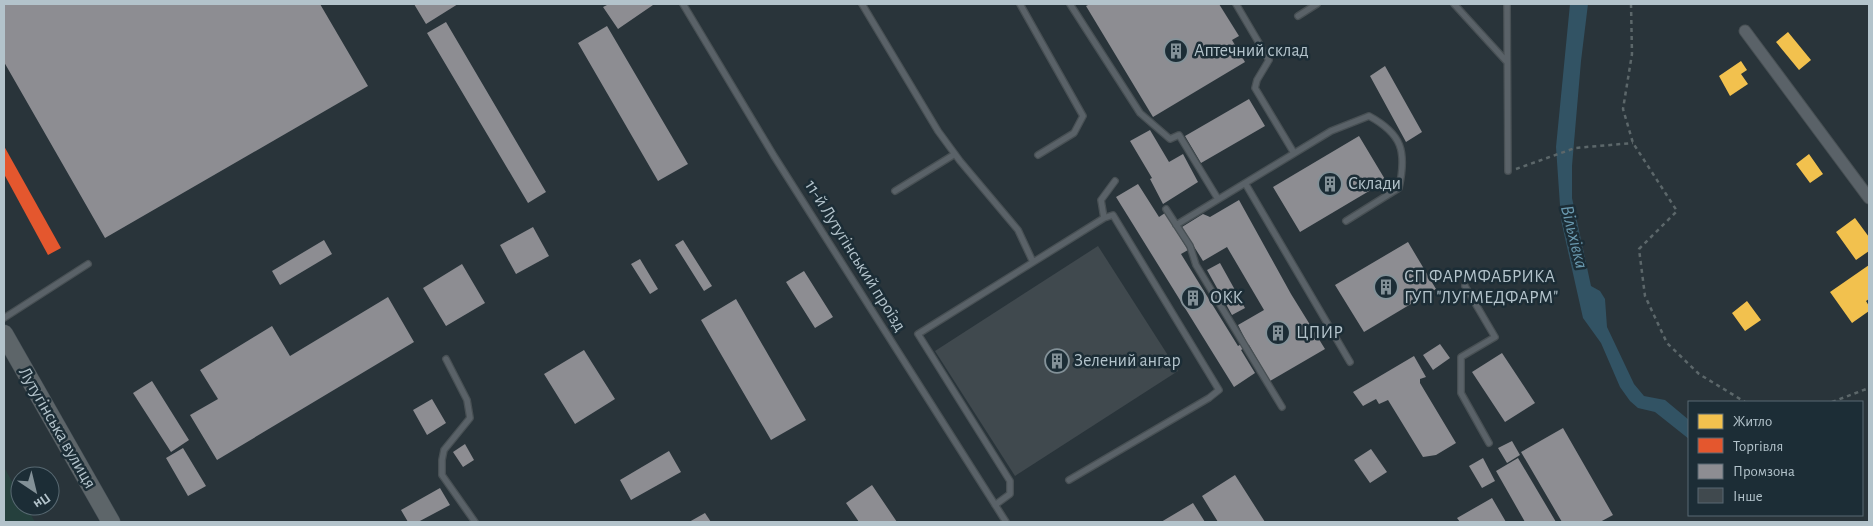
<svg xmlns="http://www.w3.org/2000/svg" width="1873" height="526" viewBox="0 0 1873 526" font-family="'Alegreya Sans',sans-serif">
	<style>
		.green { fill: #25403d }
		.water { fill: #325364 }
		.homes { fill: #f2c14e }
		.shops { fill: #e4572e }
		.industry { fill: #8d8d92 }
		.building { fill: #40494e }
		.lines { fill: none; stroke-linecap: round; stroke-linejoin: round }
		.service-casing { stroke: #485054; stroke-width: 8 }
		.minor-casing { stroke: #485054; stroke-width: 13 }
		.primary-casing { stroke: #475157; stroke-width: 19 }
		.path { stroke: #5c676a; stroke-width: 2.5; stroke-dasharray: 4 4; stroke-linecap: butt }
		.service { stroke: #5a6268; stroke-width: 5.5 }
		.minor { stroke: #5a6268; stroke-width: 11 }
		.primary { stroke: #5d6569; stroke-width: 18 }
		.labels { text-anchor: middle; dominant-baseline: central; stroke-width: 5; stroke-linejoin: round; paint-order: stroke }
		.poi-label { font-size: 18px; fill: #b3c3cb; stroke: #1c2d36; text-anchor: start }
		.street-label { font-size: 18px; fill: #b3c3cb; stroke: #1c2d36 }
		.water-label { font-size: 19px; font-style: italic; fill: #6998ae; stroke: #1c2d36 }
	</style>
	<rect width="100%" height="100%" fill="#29343a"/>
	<path class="green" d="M4,467l16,29v10h6l9,16h-31z"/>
	<path class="water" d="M1570,4h18l-7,57 -9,105v32l19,88 9,5 5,8 2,28 27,57 10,12 21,4 24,20v19l-34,-27 -17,-4 -8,-7 -10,-14 -19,-44 -18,-25 -22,-98 -5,-73z"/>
	<path class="homes" d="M1788,32l23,28 -12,10 -23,-28z
		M1741,61l6,9 -6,4 7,10 -18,12 -11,-20z
		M1809,154l14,20 -13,9 -14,-19z
		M1855,218l14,19v14l-13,9 -20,-28z
		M1869,265v34l-3,2 3,5v5l-17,12 -22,-31z
		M1747,301l14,19 -16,11 -13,-18z"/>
	<path class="shops" d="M4,146l57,102 -13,7 -44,-81z"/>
	<path class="industry" d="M4,4h316l48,82 -263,152 -101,-176z
		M414,4h44l-32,20z
		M609,4h43l1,1 -35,24 -15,-22z
		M1090,4h129l20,32 -7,4 13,22 -92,55 -67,-111z
		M446,22l100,170 -18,11 -101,-170z
		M607,26l81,138 -30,17 -80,-138z
		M1385,66l37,66 -16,10 -36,-66z
		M1249,99l16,27 -64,37 -16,-27z
		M1150,130l19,32 14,-8 15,28 -35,22 -13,-25 2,-1 -22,-37z
		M1359,136l27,45 -86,51 -27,-45z
		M1138,184l21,33 6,-4 23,37 -7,4 57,92 8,-5 -8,-16 26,-15 -37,-63 -24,14 -21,-34 21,-13 7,3 29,-17 52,94 34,55 -55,32 -21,-36 -8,5 14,23 -21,14 -118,-190z
		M533,227l16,29 -33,18 -16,-29z
		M324,240l8,14 -52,31 -8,-14z
		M683,240l29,46 -8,5 -29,-46z
		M1408,242l28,47 -72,43 -29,-47z
		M640,259l18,30 -8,5 -19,-30z
		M1220,263l25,45 -13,7 -25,-45z
		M462,264l23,39 -39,23 -23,-38z
		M804,271l29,46 -18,11 -29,-46z
		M388,297l26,45 -197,118 -27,-45 28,-16 -18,-29 72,-44 18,30z
		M736,299l70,121 -35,20 -70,-120z
		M1440,344l10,14 -17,12 -10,-15z
		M584,350l31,49 -40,25 -31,-50z
		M1502,353l33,50 -30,19 -33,-50z
		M1414,356l12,21 -6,2v4l36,60 -20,12 -13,2 -35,-57 -9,4 -3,-5 -13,7 -10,-14z
		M152,381l37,59 -18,12 -38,-59z
		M432,399l14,24 -19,12 -14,-25z
		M1563,428l50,87 -13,7h-38l-41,-70z
		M1512,441l8,14 -13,8 -9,-15z
		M465,444l9,16 -11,7 -10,-15z
		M183,448l23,38 -18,10 -22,-38z
		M1371,449l16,23 -17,11 -16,-23z
		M669,451l12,21 -50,28 -11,-20z
		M1483,458l12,23 -13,7 -13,-22z
		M1518,458l38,64h-31l-29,-51z
		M1235,475l30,47h-47l-16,-26z
		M872,485l25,37h-38l-13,-19z
		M440,488l10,17 -32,17h-10l-7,-12z
		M1492,498l14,24h-46l-3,-4z
		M1193,503l12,19h-44z
		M705,513l6,9h-22z"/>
	<path class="building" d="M1098,246l80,125 -163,105 -80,-125z"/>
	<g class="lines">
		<g class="service-casing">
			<path id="service" d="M683,4l91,152 232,366
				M862,4l76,127 22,30 58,69 15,32
				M1020,4l63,112 -9,17 -36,22
				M1070,4l70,109 30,26 9,-4 39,64
				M1236,4l33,56 -12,20 -2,8 39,65
				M1454,4l53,58
				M1507,4l1,167
				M1298,16l19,-12
				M1245,183l105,179
				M895,191l60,-37
				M1166,209l24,37 6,19 86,142
				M1104,218l-3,-18 14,-19
				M1176,225l155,-94 38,-15c33,18 38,35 30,72l-53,33
				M1465,286l30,51 -34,20v36l28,50
				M4,318l84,-54
				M446,359l21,41 3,18 -26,32 -2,10v15l33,47
				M995,505l15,-11v-13l-92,-147 186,-116 9,-3 106,175 -10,8 -140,82"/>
		</g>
		<g class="minor-casing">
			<path id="minor" d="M1745,31l124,167"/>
		</g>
		<g class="primary-casing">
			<path id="primary" d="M4,334l107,188"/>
		</g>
		<path class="path" d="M1631,4l1,50 -9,55 10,34 44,68 -38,38 6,47 22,47 32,31 46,28
			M1516,169l59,-21 58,-5
			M1832,402l37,-14"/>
		<use href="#service" class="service"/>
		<use href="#minor" class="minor"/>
		<use href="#primary" class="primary"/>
	</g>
	<defs>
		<g id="building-ring" transform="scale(1.25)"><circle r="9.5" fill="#1c2d36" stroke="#839198" stroke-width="1.5"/><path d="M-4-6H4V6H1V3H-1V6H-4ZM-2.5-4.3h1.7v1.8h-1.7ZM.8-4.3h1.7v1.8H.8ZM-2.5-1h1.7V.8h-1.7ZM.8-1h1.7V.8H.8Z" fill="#839198"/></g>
	</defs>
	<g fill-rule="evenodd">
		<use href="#building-ring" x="1176" y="51"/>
		<use href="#building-ring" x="1330" y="184"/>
		<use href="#building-ring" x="1386" y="287"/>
		<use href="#building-ring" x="1193" y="298"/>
		<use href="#building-ring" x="1278" y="333"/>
		<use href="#building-ring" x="1057" y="361"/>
	</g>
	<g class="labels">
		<g class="poi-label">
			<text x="1194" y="51">Аптечний склад</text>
			<text x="1348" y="184">Склади</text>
			<text x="1404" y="277">СП ФАРМФАБРИКА<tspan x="1404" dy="21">ГУП "ЛУГМЕДФАРМ"</tspan></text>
			<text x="1210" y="298">ОКК</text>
			<text x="1296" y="333">ЦПИР</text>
			<text x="1074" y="361">Зелений ангар</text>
		</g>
		<g class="street-label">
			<text transform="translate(855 256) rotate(58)">11-й Лутугінський проїзд</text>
			<text transform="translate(57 428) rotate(60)">Лутугінська вулиця</text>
		</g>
		<g class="water-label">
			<text transform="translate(1574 237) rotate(76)">Вільхівка</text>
		</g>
	</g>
	<rect width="1873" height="526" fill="none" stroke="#b3c3cb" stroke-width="10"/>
	<rect x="1688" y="401" width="175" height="115" fill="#1c2d36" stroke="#586972"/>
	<rect x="1698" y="414" width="25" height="15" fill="#f2c14e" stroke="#586972"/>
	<text x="1733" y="426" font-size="15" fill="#b3c3cb">Житло</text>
	<rect x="1698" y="438" width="25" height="15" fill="#e4572e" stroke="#586972"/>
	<text x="1733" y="451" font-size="15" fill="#b3c3cb">Торгівля</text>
	<rect x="1698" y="464" width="25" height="15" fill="#8d8d92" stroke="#586972"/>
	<text x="1733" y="476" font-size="15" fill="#b3c3cb">Промзона</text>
	<rect x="1698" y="488" width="25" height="15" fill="#40494e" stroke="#586972"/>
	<text x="1733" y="501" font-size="15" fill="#b3c3cb">Інше</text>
	<g transform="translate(35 491) rotate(145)"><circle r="24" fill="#1c2d36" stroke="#586972"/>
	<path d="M0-4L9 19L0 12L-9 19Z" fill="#839198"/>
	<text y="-8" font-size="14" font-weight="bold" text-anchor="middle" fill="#b3c3cb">Пн</text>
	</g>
</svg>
